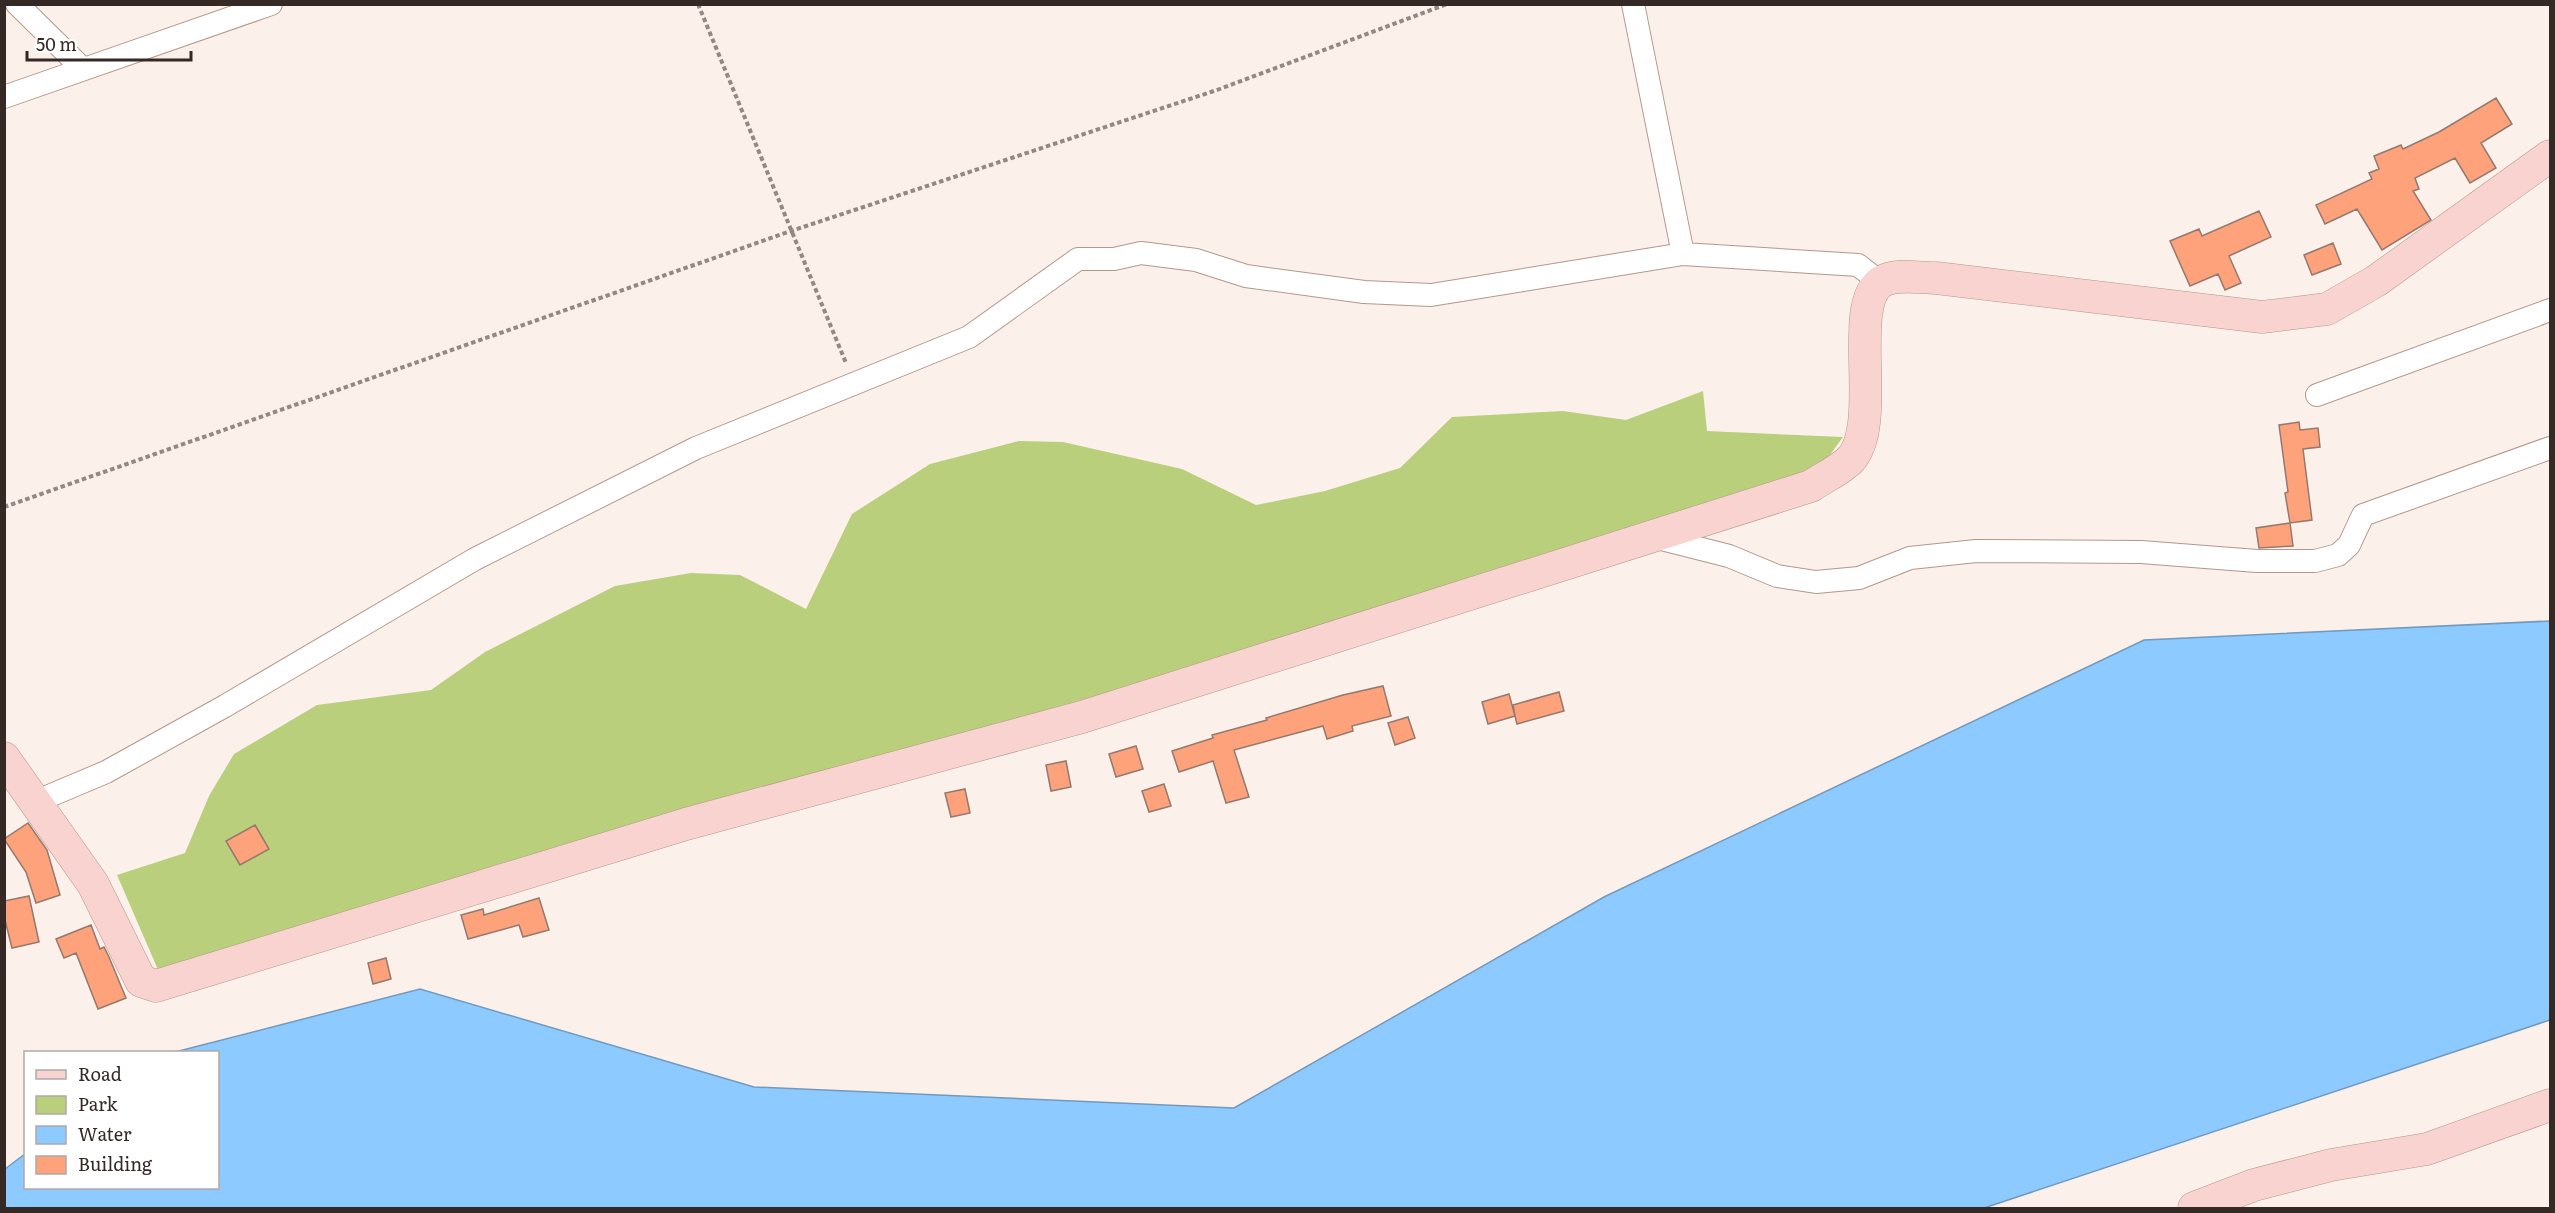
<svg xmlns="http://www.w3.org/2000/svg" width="2555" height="1213" viewBox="0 0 2555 1213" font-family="Literata,serif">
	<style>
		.green { fill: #b9cf7b }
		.water { fill: #8dcaff; stroke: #729abe; stroke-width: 1.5 }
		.building { fill: #fea27c; stroke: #93796e; stroke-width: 1.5 }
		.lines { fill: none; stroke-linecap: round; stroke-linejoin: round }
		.street-casing { stroke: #b3978c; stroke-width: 24 }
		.secondary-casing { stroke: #b3978c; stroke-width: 33 }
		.path { stroke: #938883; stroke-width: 4; stroke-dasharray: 4.5 3; stroke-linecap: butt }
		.street { stroke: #fff; stroke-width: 22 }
		.secondary { stroke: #f8d3cf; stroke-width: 32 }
	</style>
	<rect width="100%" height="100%" fill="#fcf0eb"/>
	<path class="green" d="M1703,391l4,40 136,6 -21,29 -461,154 -671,192 -531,160 -42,-97 68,-22 24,-57 25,-42 83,-49 114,-15 54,-38 130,-66 76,-13 49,2 66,34 46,-95 78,-50 89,-23 44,1 119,27 74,36 69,-14 75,-23 52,-51 111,-6 63,9z"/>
	<path class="water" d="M2550,621v399l-566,188h-1979v-39l20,-15 1,34h192v-136h-43l245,-63 334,98 480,21 370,-211 540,-257z"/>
	<path class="building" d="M2496,98l16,26 -31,19 15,25 -26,15 -15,-25 -40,20 4,11 -6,2 18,29 -49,30 -25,-41 -32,15 -9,-19 56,-26 -3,-6 10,-4 -5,-13 27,-11 2,4 36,-17z
		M2259,211l12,26 -42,19 12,27 -16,7 -7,-16 -28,12 -20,-45 29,-12 3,7z
		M2333,243l8,21 -29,11 -8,-20z
		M2299,422l1,8 18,-2 2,19 -17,2 9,71 -22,3 -5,-30 3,-1 -9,-67z
		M2290,523l3,23 -34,2 -3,-20z
		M1383,686l8,30 -39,10 1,5 -26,8 -4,-13 -89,24 15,47 -23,6 -13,-42 -34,11 -7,-21 41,-13 -1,-3 55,-15 -1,-2 77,-23z
		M1559,692l5,19 -47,13 -2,-8 -27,8 -6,-22 27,-8 6,22 -2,-11z
		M1408,717l7,21 -20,7 -7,-22z
		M1136,746l7,23 -27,8 -7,-23z
		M1066,761l5,26 -20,4 -5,-26z
		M1164,784l7,22 -22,6 -7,-21z
		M965,789l5,24 -19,4 -6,-24z
		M28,823l19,27 13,45 -24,8 -10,-31 -22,-33z
		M255,825l14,24 -29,16 -14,-24z
		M29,896l10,46 -27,6 -8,-32v-15z
		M539,898l10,32 -26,7 -4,-12 -51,14 -7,-24 22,-6 1,6z
		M91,925l9,24 4,-2 5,10 17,41 -28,11 -22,-56 -12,5 -8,-19z
		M386,958l5,21 -18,5 -5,-21z"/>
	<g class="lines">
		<g class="street-casing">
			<path id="street" d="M17,4l66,65
				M1633,4l50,250 175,11 23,18
				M4,97l267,-93
				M2317,395l233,-85
				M1654,537l75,19 48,20 39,6 43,-4 51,-20 66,-7 165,1 116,9h58l23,-6 11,-10 14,-30 187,-67
				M35,802l71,-30 119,-66 250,-147 221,-111 273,-111 109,-78h36l27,-6 55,7 50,16 118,16 67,3 252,-41"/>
		</g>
		<g class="secondary-casing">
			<path id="secondary" d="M4,758l89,126 48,97 15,5 530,-162 396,-107 729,-231c12,-8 29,-16 39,-26 34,-35 -4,-154 31,-178 14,-9 39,-4 55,-4l326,39 65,-8 49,-28 174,-125
				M2194,1208l60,-23 77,-20 96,-16 123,-44"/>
		</g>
		<path class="path" d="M698,4l148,359
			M4,507l787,-276 426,-141 230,-86"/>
		<use href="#street" class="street"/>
		<use href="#secondary" class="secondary"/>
	</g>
	<rect width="2555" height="1213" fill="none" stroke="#342925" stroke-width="12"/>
	<rect x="24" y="1051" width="195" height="138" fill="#ffffff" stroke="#aea9a8" stroke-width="1.5"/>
	<rect x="36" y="1070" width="30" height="9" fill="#f8d3cf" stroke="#aea9a8" stroke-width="1.5"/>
	<text x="78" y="1081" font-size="18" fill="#342925">Road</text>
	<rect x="36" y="1096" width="30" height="18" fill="#b9cf7b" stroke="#aea9a8" stroke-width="1.5"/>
	<text x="78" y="1111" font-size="18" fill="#342925">Park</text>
	<rect x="36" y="1126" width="30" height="18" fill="#8dcaff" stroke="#aea9a8" stroke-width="1.5"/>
	<text x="78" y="1141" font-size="18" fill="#342925">Water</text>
	<rect x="36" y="1156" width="30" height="18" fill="#fea27c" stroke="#aea9a8" stroke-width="1.5"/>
	<text x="78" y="1171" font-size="18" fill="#342925">Building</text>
	<path d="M27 51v9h164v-9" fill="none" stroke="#342925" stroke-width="3"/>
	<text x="36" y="51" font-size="18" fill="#342925" stroke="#ffffff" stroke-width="4.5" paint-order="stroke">50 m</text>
</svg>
